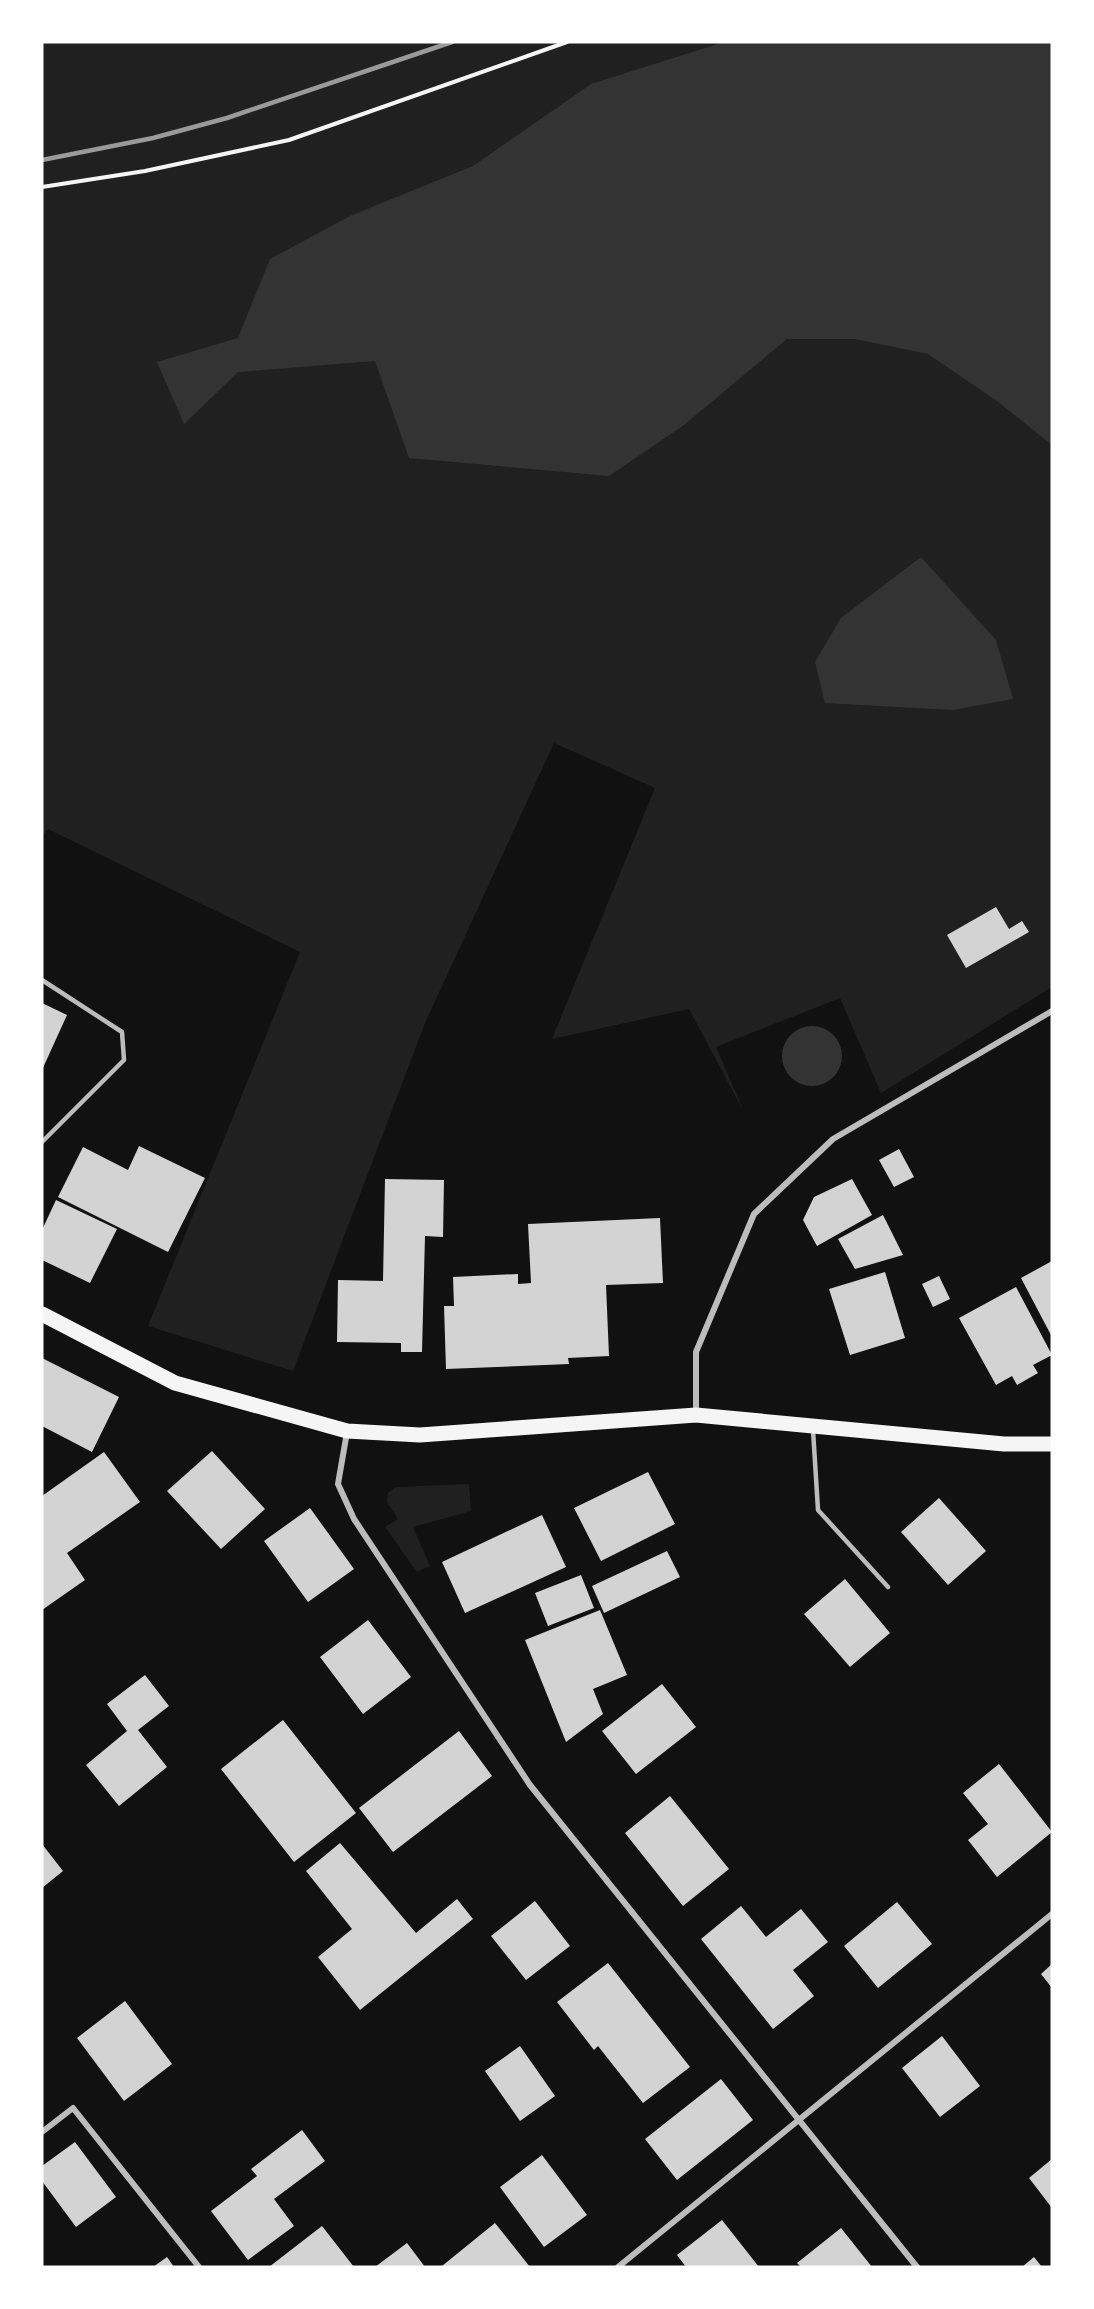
<svg xmlns="http://www.w3.org/2000/svg" width="1094" height="2309" viewBox="0 0 1094 2309" font-family="Manrope,sans-serif">
	<style>
		.green { fill: #202020 }
		.water { fill: #333 }
		.building { fill: #d3d3d3 }
		.lines { fill: none; stroke-linecap: round; stroke-linejoin: round }
		.path { stroke: #f5f5f5; stroke-width: 4 }
		.service { stroke: #bcbcbc; stroke-width: 4.5 }
		.minor { stroke: #bcbcbc; stroke-width: 6 }
		.primary { stroke: #f5f5f5; stroke-width: 15 }
		.rail { stroke: #9a9a9a; stroke-width: 4.5 }
	</style>
	<rect width="100%" height="100%" fill="#111"/>
	<path class="green" d="M42,42h1010v945l-171,106 -41,-95 -124,49 28,65 -55,-103 -137,30 103,-251 -101,-45 -129,280 -132,348 -145,-45 152,-374 -252,-123 -6,9z
		M469,1484l2,27 -58,16 17,39 -13,6 -32,-45 13,-8 -11,-17 1,-9 8,-6z"/>
	<path class="water" d="M724,42h328v403l-55,-44 -69,-47 -73,-15h-68l-103,86 -75,51 -200,-18 -34,-97 -137,11 -54,52 -27,-62 81,-24 32,-79 80,-43 123,-50 118,-82z
		M921,557l75,83 17,59 -60,11 -128,-7 -10,-41 26,-44z
		M782 1056a30 30 0 1 1 60 0a30 30 0 1 1-60 0Z"/>
	<path class="building" d="M996,907l13,22 13,-8 7,11 -63,36 -19,-33z
		M42,1003l25,12 -25,55z
		M139,1146l66,32 -37,74 -110,-55 25,-50 45,23z
		M899,1149l15,28 -20,10 -15,-27z
		M385,1179l59,1 -1,57 -18,-1 -3,116h-21v-9l-64,-1 1,-62 45,1z
		M852,1179l20,36 -55,31 -14,-26 11,-23z
		M56,1200l61,29 -27,54 -48,-23v-30z
		M883,1215l20,40 -48,14 -17,-30z
		M660,1218l3,65 -57,2 3,71 -41,2 1,6 -123,5 -2,-63h10l-1,-29 65,-3v10l13,-1 -3,-59z
		M1052,1261v76l-31,-59z
		M885,1272l20,66 -55,17 -21,-66z
		M939,1276l11,23 -17,8 -11,-23z
		M1016,1287l36,68 -19,10 5,8 -21,12 -5,-9 -16,9 -37,-67z
		M42,1358l77,39 -27,55 -50,-26z
		M212,1451l53,58 -44,40 -54,-58z
		M104,1452l36,50 -73,51 18,27 -43,30v-114z
		M648,1472l27,52 -74,37 -27,-53z
		M939,1498l47,53 -38,34 -47,-53z
		M310,1508l44,61 -46,33 -44,-61z
		M542,1515l24,52 -101,46 -23,-51z
		M667,1551l13,26 -76,36 -12,-27z
		M581,1575l13,33 -46,18 -13,-33z
		M845,1579l45,54 -40,34 -46,-53z
		M600,1610l27,65 -34,14 10,25 -37,28 -41,-102z
		M368,1620l43,57 -48,37 -43,-57z
		M145,1675l24,31 -31,24 29,37 -48,39 -33,-41 41,-34 -20,-27z
		M662,1684l34,43 -60,47 -34,-43z
		M283,1720l73,93 -62,49 -73,-93z
		M459,1731l33,45 -99,76 -34,-44z
		M999,1764l53,68 -55,45 -29,-37 20,-16 -25,-31z
		M670,1796l59,73 -46,37 -58,-73z
		M340,1843l76,90 41,-34 16,20 -113,91 -42,-53 34,-28 -46,-58z
		M42,1844l21,27 -21,17z
		M535,1901l35,45 -44,34 -35,-44z
		M897,1902l35,42 -54,44 -34,-42z
		M741,1906l25,31 35,-28 27,33 -35,28 21,26 -41,33 -72,-90z
		M608,1963l82,104 -47,36 -45,-57 -4,4 -37,-48z
		M1052,1964v24l-11,-14z
		M125,2001l47,63 -48,37 -47,-63z
		M942,2036l38,50 -40,31 -38,-49z
		M520,2046l35,50 -35,25 -35,-50z
		M721,2079l32,41 -76,60 -32,-41z
		M302,2130l23,31 -51,38 20,27 -46,34 -37,-49 46,-35 -6,-7z
		M75,2142l41,55 -40,30 -34,-46v-15z
		M542,2155l45,60 -43,32 -44,-60z
		M1052,2159v49l-23,-30z
		M722,2220l37,47h-73l-9,-12z
		M495,2223l35,44h-87l-1,-1z
		M322,2226l32,41h-85z
		M841,2228l31,39h-71l-4,-4z
		M407,2243l18,24h-50z
		M167,2257l7,10h-21z
		M1034,2257l8,10h-20z"/>
	<g class="lines">
		<path class="path" d="M42,187l103,-16 144,-31 278,-98"/>
		<path class="service" d="M42,980l80,52 2,28 -82,82
			M813,1430l5,80 70,77"/>
		<path class="minor" d="M696,1415v-63l58,-138 79,-75 219,-128
			M347,1432l-9,52 16,35 176,266 387,482
			M42,2132l31,-24 126,159
			M618,2267l434,-353"/>
		<path class="primary" d="M42,1314l133,69 172,48 73,4 276,-20 308,29h48"/>
		<path class="rail" d="M42,160l111,-22 74,-20 225,-76"/>
	</g>
	<rect width="1094" height="2309" fill="none" stroke="#ffffff" stroke-width="87"/>
</svg>
